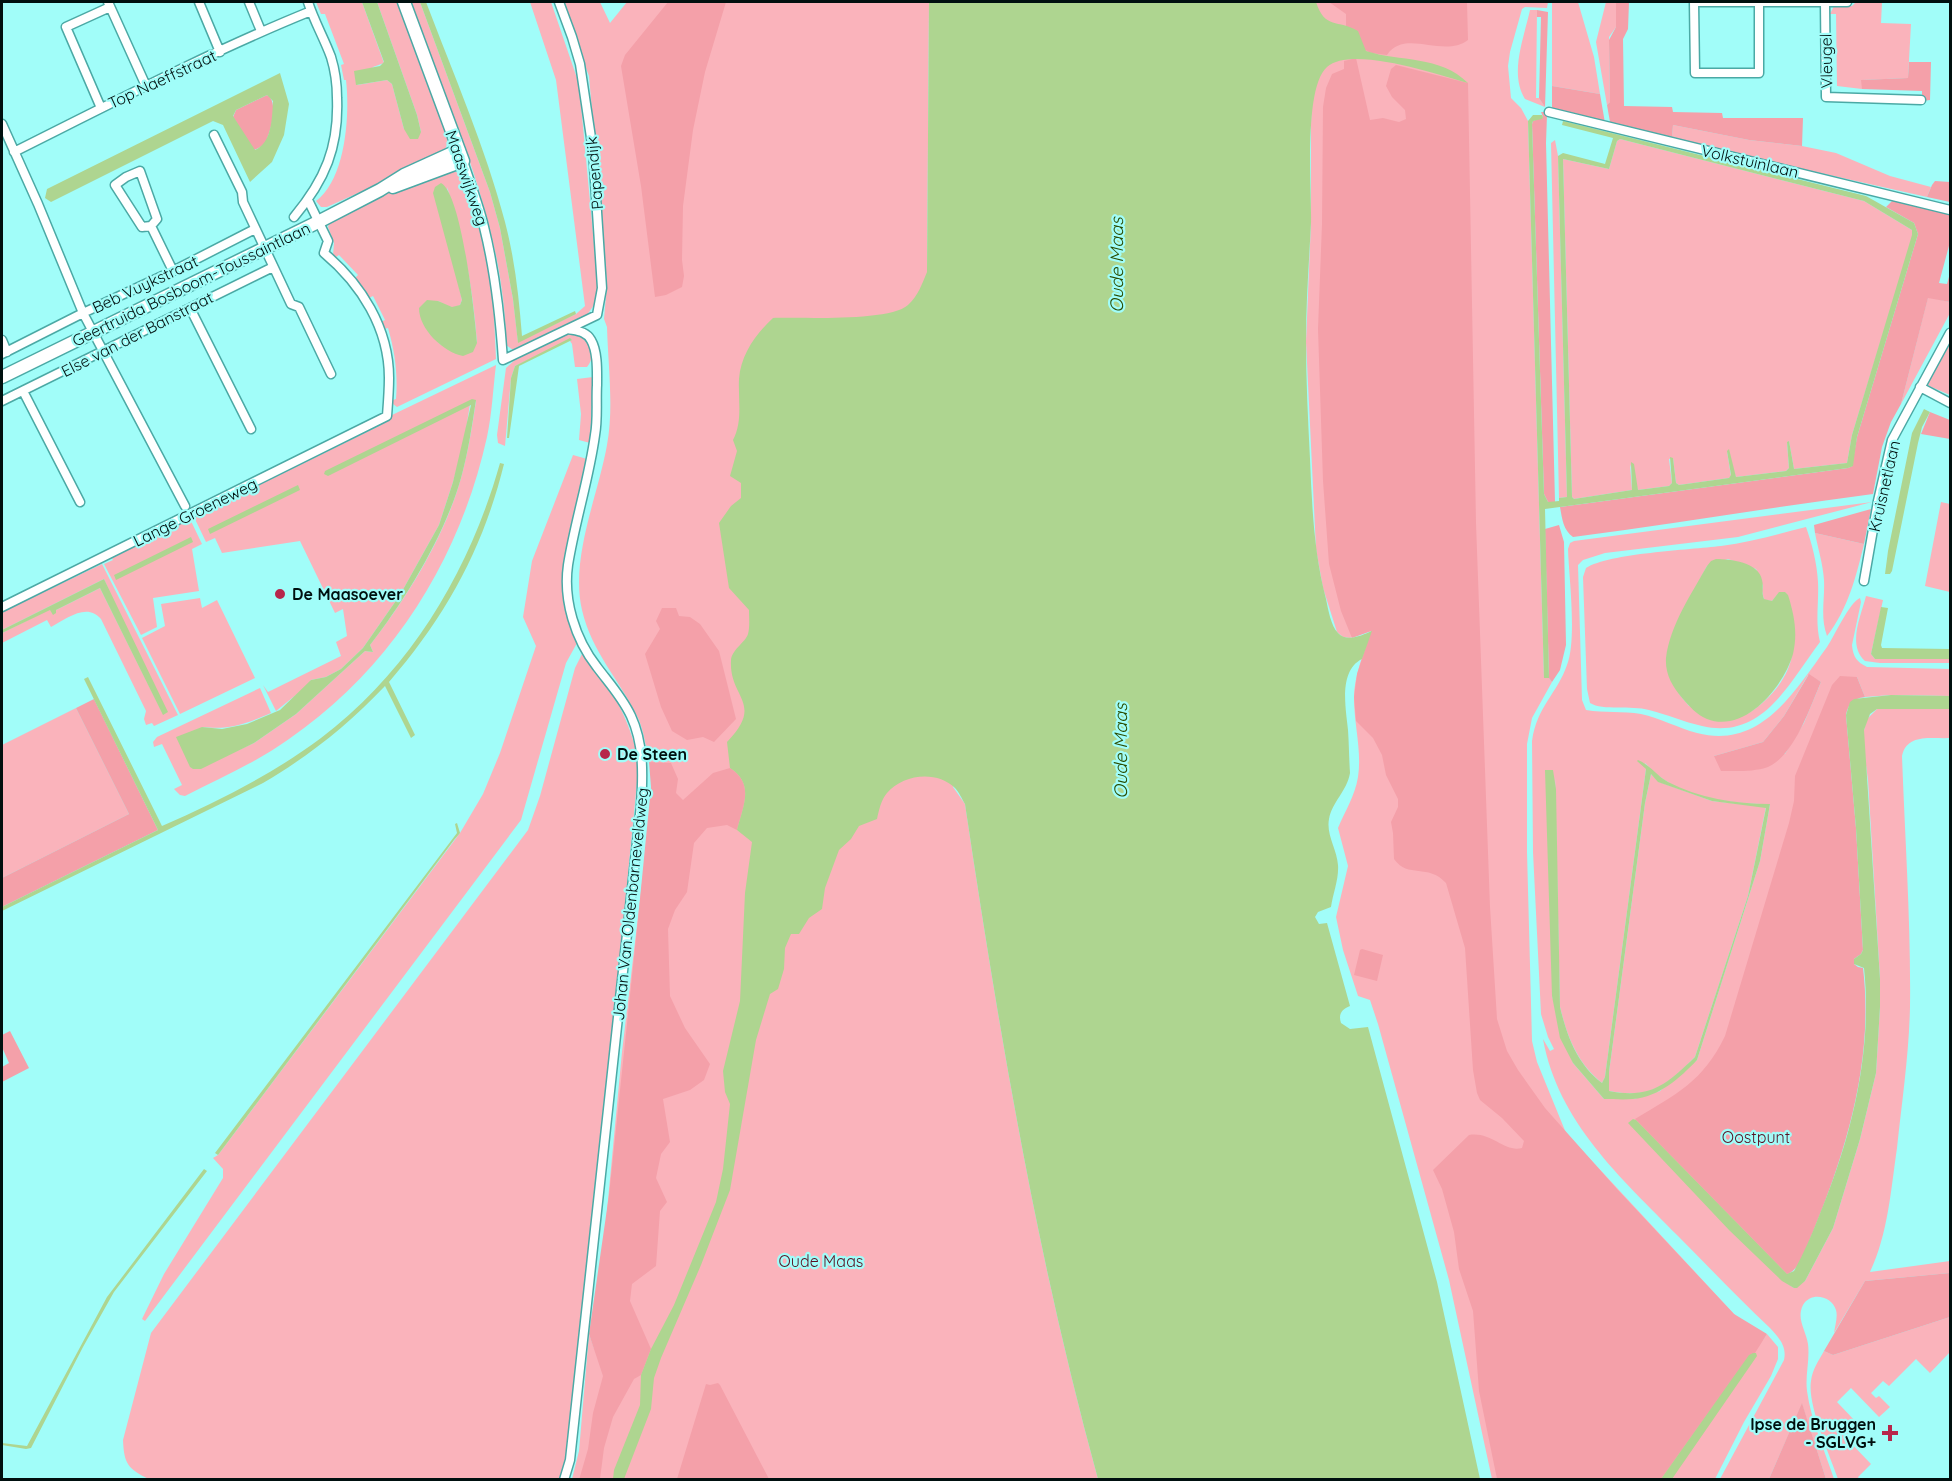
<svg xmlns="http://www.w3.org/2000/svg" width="1952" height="1481" viewBox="0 0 1952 1481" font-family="Quicksand,sans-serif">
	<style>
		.green { fill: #fab3bb; fill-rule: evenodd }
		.forest { fill: #f4a0a9 }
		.water { fill: #aed590; fill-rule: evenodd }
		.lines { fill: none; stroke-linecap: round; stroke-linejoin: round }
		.street-casing { stroke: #4ba9a5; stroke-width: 11 }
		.secondary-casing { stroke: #4ba9a5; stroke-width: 15 }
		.street { stroke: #fff; stroke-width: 8 }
		.secondary { stroke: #fff; stroke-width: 12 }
		.poi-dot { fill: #b7264b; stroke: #a1fdf9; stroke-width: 2 }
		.labels { text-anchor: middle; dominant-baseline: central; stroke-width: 4.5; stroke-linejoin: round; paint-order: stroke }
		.street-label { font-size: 16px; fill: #00100f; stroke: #a1fdf9 }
		.poi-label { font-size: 16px; font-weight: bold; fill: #00100f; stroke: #a1fdf9; text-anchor: start }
		.park-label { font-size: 16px; fill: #5a1022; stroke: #a1fdf9 }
		.water-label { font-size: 18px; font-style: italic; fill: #2b4c00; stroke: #a1fdf9 }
	</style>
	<rect width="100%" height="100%" fill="#a1fdf9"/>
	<path class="green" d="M316,2h46l22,61 -11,4 -16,18 30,-5 5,4 12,45 17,3 -4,-17 -40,-113h22l47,124c1,13 4,23 -8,31l-111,50h-6l-5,-6c30,-22 34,-87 30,-121h-2l-3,-15 3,-1 -19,-50h-4z
		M410,2h10l70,190 10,36 13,71 5,43 58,-28 9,-8 -29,-226 -26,-78h21l28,82 19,203 -2,15 -9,13 -74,35 -7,-5c-1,-119 -56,-234 -96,-343z
		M561,2h39l10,21 17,-21h302l-2,271 26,514 12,17c34,227 72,454 133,675h-526l7,-28 10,-117 5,14 28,-296 29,-245 1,-44 -3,-1c-3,-14 -5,-31 -11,-44 -18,-38 -46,-65 -56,-108 -12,-52 16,-114 25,-165 7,-37 1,-81 0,-118l-3,-8 3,-35 -18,-208z
		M1315,2h233l-1,6 -22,-1 -3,2 -12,43 -2,14 3,32 10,10 7,13 16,557h5l3,4 -20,36 -5,26v108l5,189 5,21 29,71 168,181 29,26 4,-6 11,13v12l-7,17 -27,46 -29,57h-223l-43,-199 -71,-256 -8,-24 -12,-4 -15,-46 -7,-33 12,-51 -10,-38c7,-17 17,-32 20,-51 4,-26 -4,-52 -4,-79 0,-23 10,-45 17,-67l-21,7 -7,-1 -6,-5 -14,-44 -7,-39 -10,-207 5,-121v-97z
		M1552,2h26l16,55 6,37 -48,-8z
		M1606,2h10v25l-7,10 1,65 -3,3 -11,-63z
		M1856,2h26l-1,21 30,1 -3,54 -46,2v9l-25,-3 -1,-72h-6l4,-8h18z
		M1530,10h7l-1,88h3l6,9 -20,-8c-16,-26 -1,-61 5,-89z
		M1673,125l76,15 53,6 34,7 54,23 41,11 -4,10 -169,-38 -86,-22z
		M1620,139l244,62 48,29 1,5 -61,200 -5,28 -53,6 -5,-28 -2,2 2,25 -3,3 -50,6 -9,-26 4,25 -2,2 -50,7 -3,-2 -3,-25 -4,1 3,24 -3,3 -31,4 -8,-26 2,26 -58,9 -2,-2 -9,-338 46,10 8,-28z
		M1555,140l3,16 9,341 -8,1 -8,-355z
		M449,171l7,1 9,7 17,58 11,56 3,66 -99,48 -4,-3v-4l3,-1c2,-24 -1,-47 -8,-71l-4,1 -3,-7 4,-2 -12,-24 -4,2 -14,-20 3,-3 -19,-20 -3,2 -3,-2 1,-12 -6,-16 1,-4 57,-29zM447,187c17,52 26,102 30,156l-36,2 -13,-14 10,-30c8,4 14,9 22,4l2,-5 -9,-40z
		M1928,297l22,5v11l-49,91z
		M570,334c17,2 29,18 17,33h-12l-3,-23 -2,-3 2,-2 -57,27 -4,12 -6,68 -7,-3 -1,-8 9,-67 11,-10 47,-23z
		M1950,335v60l-21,-9 -3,-4z
		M496,365c-3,24 -4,49 -9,72 -27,122 -95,231 -198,302 -32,23 -69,39 -104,57l-5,-1 -6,-6 8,-4 -20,-41 -8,3 -1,-5 4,-5 103,-49 11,25c-26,11 -40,17 -69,14l-12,40 7,2 57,-26 42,-29 69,-63 8,1 -3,-7c37,-47 75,-109 91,-167 7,-25 11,-51 15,-77l-148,75 142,-72 -6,38 -11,40 -14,43 -39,70 -37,53 -22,21 -15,8 -15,3 -4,6 -31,25 -13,-26 5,7 73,-36 -5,-14 11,-6 -4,-27 -8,4 -35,-72 -78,12 -7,-15 -9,4 -12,-25 187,-92v-2l10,-5 1,-3z
		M593,377l-3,66 -11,-3 2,-26 -4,-35z
		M573,455l14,4 -21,93v57l11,34 -11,20 -45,157 -376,501 -3,-2 22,-45 59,-96v-9l-10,-11 5,-3 242,-322 23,-39 17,-41 36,-107 -13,-29 9,-56z
		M1872,502l-134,35 -133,16 -22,7 -5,5 4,135 4,10c18,3 37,1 55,4 19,4 37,14 56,19 64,17 98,-42 130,-86 8,-12 22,-44 33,-49l1,4 -9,43c1,12 5,17 15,22l83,2v27l-59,-1 -26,2 -8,-20h-17l-52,607 6,4 11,-7 28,-53 27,-89 16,-66 4,-66v-28l-12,-199 -5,-37 1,-13 3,-11 10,-10h73v29c-19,1 -43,-5 -48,18 3,84 9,168 8,251 -1,47 -8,94 -13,141 -6,41 -9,86 -27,124l80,-11v12l-85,8 -31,52c1,-7 4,-16 2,-23 -4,-14 -25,-19 -33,-5 -7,14 3,25 5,39 2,16 -3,31 -1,47 4,30 18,60 27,88h-8l-24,-75 -33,75h-49l64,-119c3,-14 -5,-22 -14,-32 -32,-30 -62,-62 -93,-93 -56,-57 -119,-113 -134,-196l7,12 4,-2 -6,-12 -7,-23 -8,-162 -1,-111c5,-35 25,-47 35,-76 10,-26 2,-86 1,-116l2,-6 4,-2zM1808,675l13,7 -17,41 -19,31 -71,2 49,-14 21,-26zM1645,763c29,34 83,41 125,41l-10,57 -63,199 -37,31 -26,8h-30l-31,-36 -21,-67 3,-220 5,231c7,29 17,56 42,76l3,-6 41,-308z
		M1941,502l9,2v88l-25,-6z
		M190,519l12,25 -10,5 7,42 -46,7 4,29 -16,8 -37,-71 9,-4 -1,-2z
		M1806,527c6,17 11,36 12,55 1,21 -3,40 2,60 -31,41 -57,98 -118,84 -18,-4 -36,-12 -53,-16 -18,-5 -46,1 -59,-7l-3,-14 -4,-112 3,-9c24,-15 103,-18 135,-22 29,-4 57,-12 85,-19zM1728,559l28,10 7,17 -1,5 2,9 8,1 7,-8 6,-1c2,16 10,48 7,62 -3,25 -25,48 -45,60l-58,-8 -10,-12 -7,-57 8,-20 27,-51z
		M1815,533l49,11c-8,33 -16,65 -37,92 -7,-19 -2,-37 -3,-56 -1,-16 -6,-31 -9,-47z
		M102,564l76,151 -24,11 -2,-3 -6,2 -2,-6 2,-8 -45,-92c-14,-17 -35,0 -50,8l-4,-7 -45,23v-10l48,-24 3,5 3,-4 44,-22 63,126 -59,-135 -102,51v-18z
		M1866,596l17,4 -12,54 4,5h75v4h-70l-15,-2c-18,-16 -4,-45 1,-65z
		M200,598l2,10 15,-8 38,78 -75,36 -38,-76 23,-12 -4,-22z
		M583,652c29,39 45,61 56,110l-64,649 -8,46 -8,22h-410c-21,-10 -25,-15 -26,-39l28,-107 377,-503 12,-34 35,-128z
		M76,708l53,106 -127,64v-133z
		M1651,774l8,8 53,19 54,6 -18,89 -53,161c-29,29 -44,42 -86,34v-19l36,-269z
		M1950,1317v35l-20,21 -14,-14 -27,27 -6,-5 -12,12 5,5 3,-2 11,11 -11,10 -28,-29 -14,14 21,22 -13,13 26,27 -13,13 1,2h-21c-8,-23 -31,-75 -27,-98 1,-11 8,-21 13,-30l9,4z"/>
	<path class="forest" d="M668,2h58l-21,70 -12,58 -10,76 -1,54 2,16 -2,11 -16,8 -11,2 -14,-111 -20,-120 4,-11z
		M1329,2h138l1,38c-25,19 -63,-12 -81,15 -6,-1 -15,-1 -20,-4 -10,-5 -2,-19 -21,-24v-13z
		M1616,2h13l-1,27 -5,10 1,67 48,1 1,5 49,1 1,5h80l-1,28 -53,-6 -76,-15 -1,12 -62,-15 -3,-17 3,-3 -1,-62 7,-13z
		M1537,10l11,2 -3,95 -6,-9 2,-81h-4z
		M1356,58l14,62 13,-2 16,4 7,-3 -1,-9 -13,-13 -6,-11 5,-17 5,-4 72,18 8,440 14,384 7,112 10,32 11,19 27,38 72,81 117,125 33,20 -12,19 -6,3 -88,123h-164l-18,-88 -6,-80 -14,-42 -5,-37 -12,-43 -9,-19 36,-35c22,-4 36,18 53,13l2,-7 -22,-23 -22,-18 -3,-7 -4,-23 -8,-122 -19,-65c-18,-20 -38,-4 -52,-24l-1,-26 -2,-11 7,-15v-8l-12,-24 -4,-20 -9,-17 -17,-17 -2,-24 3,-23 14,-43 -19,7 -11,-27 -12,-47 -6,-83 -5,-152 4,-105 1,-117 3,-19 6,-14 12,-5v-8z
		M1909,62h22l-1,38 -8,1v-10l-60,-2 -1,-9 47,-2z
		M1552,86l48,8 5,29 -51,-12 -2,-4z
		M267,95c12,6 4,36 -1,46 -3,5 -7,7 -12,9l-21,-33 3,-7z
		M1541,112h4l2,3 -1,28 9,359h-7l-4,-8 -12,-370 1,-3 10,-4z
		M1935,181l15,1v20l-23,-5 5,-12z
		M1895,198l55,12v32l-11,41 8,1 3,-11v29l-22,-4 -27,106 -10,18 -9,25 -9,47c-100,13 -200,30 -300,43 -10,-7 -11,-19 -13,-30l288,-39 4,-2 5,-29 61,-203 -4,-11 -28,-16z
		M1930,412l20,8v19l-29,-5z
		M1871,509l-7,35 -49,-11 -1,-8z
		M1559,525l5,17 2,103 -6,25 -8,12 -3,-4 -4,-149z
		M662,608h14l3,8 11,1 10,7 19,27 17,68 -22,23 -11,-5 -16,3 -15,-9 -11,-24 -16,-53 15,-25 -4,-8z
		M1809,674l12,8c-11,25 -26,73 -53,85 -14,5 -32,4 -47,4l-7,-15 49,-14 21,-26z
		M1840,676l17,1 8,20c-13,2 -16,6 -19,18l10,113 7,122 -2,4 -7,5v5l4,3 5,1c11,91 -16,181 -50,264 -6,12 -12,38 -26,42l-152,-155c41,-25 68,-37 90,-83l64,-213 5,-22 1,-25 37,-91z
		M94,699l64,131 -156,77v-29l127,-64 -53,-106z
		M649,762l22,1 7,16 -2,14 7,7 30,-27 17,-5c25,16 13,38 7,62l-10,-5 -20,3 -13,15 -7,49 -12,18 -7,19 2,67 15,32 25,36 -6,16 -14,10 -27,9 7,43 -9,12 -5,24 11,24 -7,9 -4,55 -24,18 -2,17 21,48 -10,26 -7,4 -21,38 -9,31 -4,31 -21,1 9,-31 5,-36 10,-37 -14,-42 20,-139 29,-276 13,-132z
		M1362,949l21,6 -6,26 -23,-6 6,-25z
		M10,1031l19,37 -27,14v-15l7,-4 -7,-16v-12z
		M1950,1273v44l-117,38 -9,-4 41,-70z
		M718,1383l2,2 49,94h-92l29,-95 4,1z
		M1802,1403l24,76h-57z"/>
	<path class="water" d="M362,2h15l40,113 4,17 -3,7h-8l-6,-10 -12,-45 -5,-4 -31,5 -2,-14 26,-5 4,-4z
		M420,2h6c27,71 60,147 79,220 10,38 14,76 17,114l53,-25 1,3 -58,29 -5,-44 -13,-71 -10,-36z
		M929,2h387c9,28 22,17 42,29l8,20c34,11 74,4 102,32 -30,-8 -116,-38 -141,-16 -24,21 -15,123 -16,156 -2,39 -5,79 -5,118 0,40 2,79 4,118 2,48 4,94 16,140 2,10 5,27 12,34 9,10 24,2 34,-2l-10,28c-24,12 -16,50 -14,71 1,14 1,28 2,43 -3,18 -18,29 -21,46 -3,16 8,30 9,46 1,14 -5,28 -7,42l-13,5 -3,5 4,7 8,-1 23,83c-8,3 -12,8 -9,17l9,6 18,-2 69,255 43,197h-382c-61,-221 -99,-448 -133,-675 -3,-5 -6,-12 -10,-16 -18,-18 -52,-14 -68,5 -6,7 -8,17 -10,26l-18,7 -8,13 -12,11 -14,38 -3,21 -13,9 -10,16h-8l-6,14 -1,21 -6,20 -8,5 -14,46 -26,150 -29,75 -40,93 -7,20 -3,31 -27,70h-11l1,-9 26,-65 1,-30 10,-26 23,-44 42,-103 7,-33 7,-65 -5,-12 -2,-21 17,-70 5,-108 7,-51 -15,-12c6,-24 18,-46 -7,-62l-3,-26c38,-39 2,-44 4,-81 0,-11 14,-18 17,-27 2,-7 1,-17 1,-24l-20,-22 -10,-65 12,-17 10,-8v-15l-11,-7 7,-25 -4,-11c10,-19 5,-40 6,-61 2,-25 17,-45 34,-61 29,-1 116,4 135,-13 10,-9 14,-21 19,-33z
		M280,73l9,31 -5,31 -12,27 -22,20 -27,-57 -10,-4 -162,81 -6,-4 2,-9zM267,95l6,6c-1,17 -1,42 -18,49l-22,-34 3,-6z
		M1533,115h9l1,2 -1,2 -9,2 -1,3 12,370 4,8 11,-1v-3l8,-1 -9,-341 5,-3 42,11 8,-26 -51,-13 1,-4 303,75 48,27 4,11 -61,203 -4,29 -5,2 -303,41 4,169h-5l-16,-557zM1620,139l244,62 48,29v5l-60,200 -5,28 -53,6 -5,-28 -2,1 2,26 -3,3 -50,6 -7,-28 -2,2 4,24 -2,3 -50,7 -3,-2 -3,-25 -3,-1 2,26 -3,3 -31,4 -4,-26 -3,-2 1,28 -58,9 -2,-2 -9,-338 46,10 8,-28z
		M441,183c21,11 34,134 36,160l-4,9 -10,4c-20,-4 -44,-27 -44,-48l8,-8 11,1 14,6 8,-2 2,-5 -29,-107 2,-6z
		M570,338l2,2 -53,26 -10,72h-2l4,-60 4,-12z
		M472,399l4,1c-4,26 -8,53 -15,78 -16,57 -55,121 -91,167l3,7 -8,-1 -69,63 -42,29 -53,26h-8l-3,-2 -14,-30 26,-10 20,2 25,-5 33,-14 31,-30 15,-3 15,-8 22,-21 37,-53 39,-70 14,-43 18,-77 -143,71 -4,-2 1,-3z
		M1924,409l6,3 -8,15 -4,16 -26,128 -2,3h-5l3,-23 24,-118z
		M500,463l4,1c-21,85 -58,152 -115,218l26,53 -4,3 -26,-52c-37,39 -76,70 -122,97l-261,128v-4l156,-77 -74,-151 4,-2 74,149c55,-24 111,-52 159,-88 90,-68 149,-168 179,-275z
		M298,485l2,5 -90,44 -2,-5z
		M191,537l2,5 -77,38 -2,-5z
		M1716,559c14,0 43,3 46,21 2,7 -1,12 2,19l8,2 7,-9h6l3,3c6,19 10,38 5,59 -9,32 -48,80 -86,65 -10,-4 -18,-13 -24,-20 -11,-13 -18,-25 -17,-41 4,-33 26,-65 41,-92l4,-5z
		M104,579l64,133 -5,3 -63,-127 -44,22v3l-3,2 -3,-5 -48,23v-3z
		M1881,607l7,1 -7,37 1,3 68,1v10h-75l-4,-5z
		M1891,695l59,1v13h-73l-7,5 -6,16 16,249v28l-4,66 -16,66 -27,89 -28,53 -8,7h-3l-12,-7 -53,-51 -101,-107 5,-4 3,1 151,154 7,-3c10,-18 18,-37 25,-55 32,-77 54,-164 45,-248l-10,-4v-5l7,-5 2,-4 -7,-122 -10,-113 4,-13 4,-3z
		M1638,760c12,5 19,16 30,22 31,16 67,22 102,22l-10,57 -63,199c-17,18 -38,37 -64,39 -10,1 -20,0 -29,0l-31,-36 -13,-25 -8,-42 -7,-226h8l3,19 4,218c7,29 17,57 42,76l3,-6 41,-308 -9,-8zM1651,774l7,8 54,19 54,7 -18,88 -53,161c-29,28 -45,42 -86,34v-19l36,-269z
		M457,823l3,10 -6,7 -236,315 -3,-2 242,-320 -2,-9z
		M204,1169l3,2 -93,121 -31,55 -52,101 -5,1 -24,-4v-2l25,3 80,-149z
		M1753,1353h3l1,3 -85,123h-11l88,-124z"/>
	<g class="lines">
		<g class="street-casing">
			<path id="street" d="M108,2l38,84
				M199,2l21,50
				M249,2l12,29
				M1759,3v70h-64l-1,-71h153
				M1825,3l1,94 95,3
				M101,108l-35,-81 44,-20
				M1549,112l401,98
				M2,124l36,80 45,109 102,193
				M214,135l28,57 1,10 48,102 8,3 32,67
				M14,152c98,-49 196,-100 297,-141
				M463,161c7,22 16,44 21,66 11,44 16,88 19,133l94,-45 5,-27 -9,-137 -13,-87 -8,-27 -13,-35
				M294,217c31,-37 45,-70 43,-119 0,-13 -2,-28 -6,-41 -7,-19 -17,-36 -23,-55
				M151,226l6,-7 -17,-48 -14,6 -11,8 27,42 9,-1 22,45
				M190,308l61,121
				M2,340l5,12
				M2,354l81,-41 90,-42 82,-42
				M1920,387l30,16
				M23,391l57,111
				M2,401l271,-134
				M1864,581l14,-80 14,-61 58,-107
				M2,607l385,-191c1,-13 2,-25 2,-38 0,-50 -28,-94 -65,-125l4,-12 -20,-41
				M564,1480l6,-20 71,-655c2,-30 3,-61 -10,-89 -9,-19 -22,-33 -34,-49 -22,-28 -34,-67 -29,-102 7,-44 21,-86 27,-130 3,-16 1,-34 2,-50 0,-13 1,-33 -6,-45 -5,-9 -14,-9 -23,-11"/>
		</g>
		<g class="secondary-casing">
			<path id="secondary" d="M393,187l70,-26 -59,-159
				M2,377l318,-156 60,-31 24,-15 55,-25"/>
		</g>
		<use href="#street" class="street"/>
		<use href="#secondary" class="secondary"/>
	</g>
	<g class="poi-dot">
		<circle cx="280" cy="594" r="6"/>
		<circle cx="605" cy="754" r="6"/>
		<path d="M1887 1424h6v6h6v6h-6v6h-6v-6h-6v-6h6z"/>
	</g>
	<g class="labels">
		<g class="street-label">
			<text transform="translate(1826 61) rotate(-91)">Vleugel</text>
			<text transform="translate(162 79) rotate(-25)">Top Naeffstraat</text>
			<text transform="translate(1750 161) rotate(13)">Volkstuinlaan</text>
			<text transform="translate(594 173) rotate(-95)">Papendijk</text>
			<text transform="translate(467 178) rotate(71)">Maaswijkweg</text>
			<text transform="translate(145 284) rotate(-25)">Beb Vuykstraat</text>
			<text transform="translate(191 284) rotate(-26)">Geertruida Bosboom-Toussaintlaan</text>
			<text transform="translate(137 334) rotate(-27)">Else van der Banstraat</text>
			<text transform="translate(1884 486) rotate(-77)">Kruisnetlaan</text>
			<text transform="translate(195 512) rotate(-26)">Lange Groeneweg</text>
			<text transform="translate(630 904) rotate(-84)">Johan Van Oldenbarneveldweg</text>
		</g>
		<g class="poi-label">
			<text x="292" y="594">De Maasoever</text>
			<text x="617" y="754">De Steen</text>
			<text x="1876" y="1424" text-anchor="end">Ipse de Bruggen<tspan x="1876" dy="18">- SGLVG+</tspan></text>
		</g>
		<g class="park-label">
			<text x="1756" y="1137">Oostpunt</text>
			<text x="821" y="1261">Oude Maas</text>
		</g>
		<g class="water-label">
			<text transform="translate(1116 265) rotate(-90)">Oude Maas</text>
			<text transform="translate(1120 751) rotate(-90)">Oude Maas</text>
		</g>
	</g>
	<rect width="1952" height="1481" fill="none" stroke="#00100f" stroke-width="6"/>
</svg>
